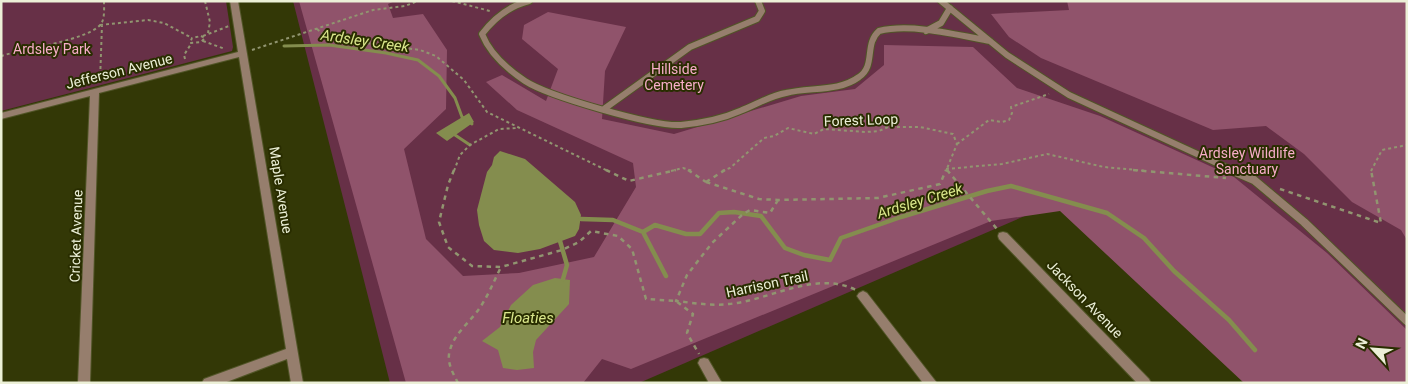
<svg xmlns="http://www.w3.org/2000/svg" width="1408" height="384" viewBox="0 0 1408 384" font-family="Roboto,sans-serif">
	<style>
		.green { fill: #673047 }
		.forest { fill: #90536b }
		.water { fill: #848d4e }
		.lines { fill: none; stroke-linecap: round; stroke-linejoin: round }
		.stream-far1 { stroke: #848d4e; stroke-width: 3 }
		.stream { stroke: #848d4e; stroke-width: 4.5 }
		.lane-far1-casing { stroke: #515527; stroke-width: 8 }
		.lane-casing { stroke: #515527; stroke-width: 10 }
		.street-casing { stroke: #515527; stroke-width: 2 }
		.path-far1 { stroke: #919570; stroke-width: 2; stroke-dasharray: 3 3; stroke-linecap: butt }
		.path { stroke: #919570; stroke-width: 2.5; stroke-dasharray: 4.5 4.5; stroke-linecap: butt }
		.lane-far1 { stroke: #967e6d; stroke-width: 6 }
		.lane { stroke: #967e6d; stroke-width: 8 }
		.street { fill: #967e6d; fill-rule: evenodd }
		.labels { text-anchor: middle; dominant-baseline: central; stroke-width: 4; stroke-linejoin: round; paint-order: stroke }
		.park-label { font-size: 14px; fill: #f8adc9; stroke: #292d00 }
		.street-label { font-size: 14px; fill: #ecf0d7; stroke: #292d00 }
		.water-label { font-size: 15px; font-style: italic; fill: #dae78b; stroke: #292d00 }
	</style>
	<rect width="100%" height="100%" fill="#333806"/>
	<path class="green" d="M1,1h225l7,46 -1,4 -231,60z
		M293,1h1114v382l-350,-181 -418,181h-249z"/>
	<path class="forest" d="M299,1h96l-7,3 5,14 30,-4 24,36 -1,59 -42,40 22,90 37,37 56,-3 75,-16 42,-70 -3,-24 -116,-53 -31,-28 16,-7 44,26 12,-32 -36,-30 2,-14 24,-13 78,15 -21,44 -3,48 72,15 127,-38 54,-7 29,-24v-20l89,2 44,41 83,28 134,61 93,76 80,77v53h-163l-184,-172 -69,10 -360,148 -29,-10 -19,24h-177z
		M1067,1h340v239l-6,-10 -49,-28 -48,-48 -38,-28 -53,4 -172,-72 -32,-21 -18,-23 78,-4z"/>
	<path class="water" d="M469,113l5,9 -27,19 -11,-8z
		M500,151l25,8 50,43 6,13 -2,14 -4,7 -35,13 -22,4 -24,-3 -10,-9 -5,-16 -2,-15 10,-38 5,-7 2,-8z
		M555,278l15,2 -1,24 -33,36 -3,12 1,16 -17,2 -14,-2 -5,-18 -16,-9 18,-14 11,-22 22,-20z"/>
	<g class="lines">
		<path class="stream-far1" d="M284,46l45,-1 57,8 32,7 21,16 16,22 7,19 10,7
			M455,135l15,10"/>
		<path class="stream" d="M581,219l32,1 30,12 12,-7 31,9h14l19,-21 15,-1 27,4 24,32 19,7 26,5 11,-22 60,-21 86,-26 24,-5 96,27 37,25 30,33 55,49 26,30
			M643,232l23,44
			M560,241l7,24 -4,14"/>
		<g class="lane-far1-casing">
			<path id="lane-far1" d="M529,1c-20,5 -34,16 -47,33 8,20 25,35 43,47 23,15 129,46 156,44 20,-2 41,-6 59,-14 16,-6 29,-15 46,-18 24,-6 53,-1 73,-16 17,-11 5,-33 20,-46 32,-8 79,4 111,10
				M941,1l66,54 62,40 165,76
				M926,31l15,-8 9,-15
				M604,109l86,-62 67,-28 5,-8 -4,-10"/>
		</g>
		<g class="lane-casing">
			<path id="lane" d="M1231,170l23,10 50,42 103,99"/>
		</g>
		<g class="street-casing">
			<path id="street" d="M230,1h8l65,382h-12l-4,-24 -63,24h-22l2,-4 82,-30 -47,-292 -140,36 -9,290h-12l12,-287 -89,23v-6l237,-61z
				M1003,232l4,1 142,146 2,4h-14l-138,-144 -1,-3 1,-3z
				M863,291l4,2 70,90h-14l-64,-84 -2,-3 2,-3z
				M704,358l4,1 14,24h-13l-11,-20 2,-4z"/>
		</g>
		<path class="path-far1" d="M205,1l5,21 -2,11
			M452,1l38,10
			M100,25l48,-5 16,3 28,15
			M317,29l11,9 92,12 16,6 28,24 23,32 121,59
			M201,36l4,2 -4,4 -11,1 2,-5z
			M203,36l26,-10
			M203,41l22,8
			M252,50l121,-40 32,-4 13,-5
			M1,56c22,-7 88,-16 100,-32 4,-6 3,-16 3,-23
			M185,59l-1,-4 7,-11
			M100,81l2,-56
			M957,144l32,-24 13,2 7,-2 3,-7 -1,-6 38,-13
			M946,169l56,-5 45,-10 57,13 43,4
			M946,169l2,2
			M454,171l6,-16 10,-10 29,-16 19,-1
			M671,171l12,-3 10,3
			M722,171l8,-3 34,-30 10,-2 14,-8 26,6 10,-5 42,3 13,-1 9,-4h32l33,7 4,10 -11,27
			M1371,171l11,-21 25,-5"/>
		<path class="path" d="M454,170l-6,15 -9,37 9,25 24,19 29,1 61,-17 17,-8 12,-11 27,5 14,13 14,50 30,2 17,13 -6,19 12,21
			M606,170l23,11 47,-11
			M688,170l18,12
			M947,170l50,59
			M1133,170l93,8
			M706,182l53,17 19,1 100,-2 62,-14 6,-14
			M706,182l19,-12
			M1280,189l101,34 -10,-53
			M778,200l-8,13 -20,-3 -7,4 -31,29 -25,32 -11,26c18,2 36,5 53,3 42,-4 86,-34 127,-14
			M458,383c-5,-10 -12,-21 -8,-33 4,-16 20,-28 29,-41 9,-13 15,-28 22,-42"/>
		<use href="#lane-far1" class="lane-far1"/>
		<use href="#lane" class="lane"/>
		<use href="#street" class="street"/>
	</g>
	<g class="labels">
		<g class="park-label">
			<text x="52" y="49">Ardsley Park</text>
			<text x="674" y="69">Hillside<tspan x="674" dy="16">Cemetery</tspan></text>
			<text x="1247" y="153">Ardsley Wildlife<tspan x="1247" dy="16">Sanctuary</tspan></text>
		</g>
		<g class="street-label">
			<text transform="translate(119 71) rotate(-14)">Jefferson Avenue</text>
			<text transform="translate(861 120) rotate(-2)">Forest Loop</text>
			<text transform="translate(281 190) rotate(81)">Maple Avenue</text>
			<text transform="translate(76 236) rotate(-88)">Cricket Avenue</text>
			<text transform="translate(767 284) rotate(-12)">Harrison Trail</text>
			<text transform="translate(1085 299) rotate(46)">Jackson Avenue</text>
		</g>
		<g class="water-label">
			<text transform="translate(365 41) rotate(8)">Ardsley Creek</text>
			<text transform="translate(920 201) rotate(-17)">Ardsley Creek</text>
			<text x="528" y="318">Floaties</text>
		</g>
	</g>
	<rect width="1408" height="384" fill="none" stroke="#ecf0d7" stroke-width="5"/>
	<g transform="translate(1373 349) rotate(296)" stroke="#292d00" stroke-width="4" paint-order="stroke">
	<path d="M0-4L9 19L0 12L-9 19Z" fill="#ecf0d7"/>
	<text y="-8" font-size="14" font-weight="bold" text-anchor="middle" fill="#ecf0d7">N</text>
	</g>
</svg>
